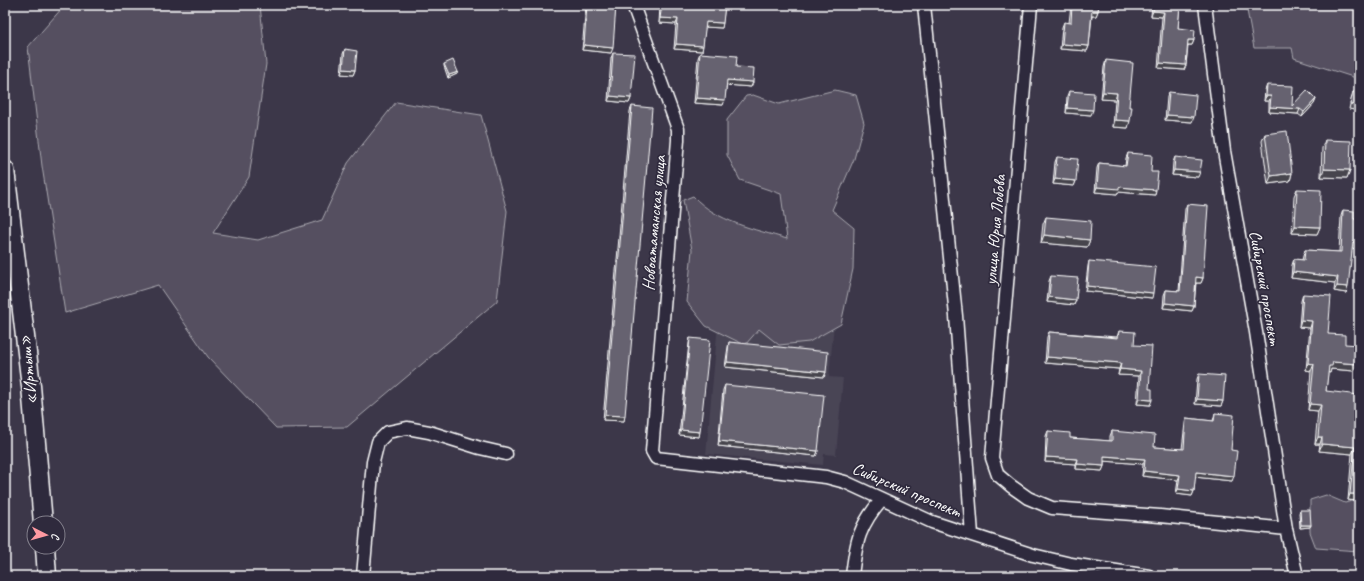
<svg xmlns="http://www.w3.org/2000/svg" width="1364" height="581" viewBox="0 0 1364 581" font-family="Caveat,sans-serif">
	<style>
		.built { fill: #494455 }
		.green { fill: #555060; stroke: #aaa8b0 }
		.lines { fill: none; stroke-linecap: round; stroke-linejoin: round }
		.minor-casing { stroke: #fff; stroke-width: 15 }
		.highway-casing { stroke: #fff; stroke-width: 21 }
		.minor { stroke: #2f2a3d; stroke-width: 12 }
		.highway { stroke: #2f2a3d; stroke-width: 18 }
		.wall { fill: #585460; stroke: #fff }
		.shaded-wall { fill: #47454e; stroke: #fff }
		.building { fill: #666270; stroke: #fff }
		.labels { text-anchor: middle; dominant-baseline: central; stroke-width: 3.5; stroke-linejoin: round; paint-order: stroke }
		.street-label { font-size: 17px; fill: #fff; stroke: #2f2a3d }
	</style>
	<rect width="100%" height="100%" fill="#3c3749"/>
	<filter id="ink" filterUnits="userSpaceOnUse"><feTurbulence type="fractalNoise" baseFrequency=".025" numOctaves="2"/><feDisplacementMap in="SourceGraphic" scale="8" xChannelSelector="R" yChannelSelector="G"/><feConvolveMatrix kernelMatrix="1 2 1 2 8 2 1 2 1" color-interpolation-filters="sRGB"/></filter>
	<g filter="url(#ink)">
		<path class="built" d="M719,313l115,11 -5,53 14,1 -7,77 -12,-1 -1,11 -117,-11z"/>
		<path class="green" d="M63,5h197l6,59 -17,113 -36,56 45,7 64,-20 26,-57 48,-61 85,13 26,96 -10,90 -150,126 -71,1 -68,-71 -50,-72 -93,28 -23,-147 -14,-119 35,-40z
			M1246,5h113v74l-65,-21 -2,-10h-38z
			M835,90l21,5 8,28 -10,36 -22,51 22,18 -1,41 -12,55 -32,18 -30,3 -20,-16 -14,16 -39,-19 -19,-24 5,-52 -9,-50 10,-4c24,26 61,33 94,43l-6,-45 -41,-14 -13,-25v-35l19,-24 7,-1 26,9z
			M1326,495l19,8 14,-4v52l-43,-3 -6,-16v-32z"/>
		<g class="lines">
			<g class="minor-casing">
				<path id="minor" d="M633,5l45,124v11l-26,311 4,7 170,19 19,5 87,40 101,33 38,9 78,12
					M924,5l32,311 16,219
					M1031,5l-39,453 6,17 13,11 17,12 24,10 108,8 126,13
					M1205,5l19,146 32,181 30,197 11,47
					M363,576l10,-114 5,-20 10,-10 19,-4 22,4 51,16 26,6
					M852,576c4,-35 7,-50 30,-77"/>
			</g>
			<g class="highway-casing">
				<path id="highway" d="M5,170l26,216 12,137
					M45,547l2,29"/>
			</g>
			<use href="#minor" class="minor"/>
			<use href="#highway" class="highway"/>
		</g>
		<path class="wall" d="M586,5h30l-5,48 -29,-3z
			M660,5h65l-3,23 -17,-1 -3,24 -28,-2 2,-25 -17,-1z
			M1071,5h28l-1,6 -2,5h-4l-3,30 -2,5 -27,-2 2,-22 2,-5 5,1z
			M1152,5h28l-2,23 16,12 -2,5h-4l-2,20 -2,5 -26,-2 4,-51 -11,-1z
			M345,49l10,21 -2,5 -12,-1 2,-20z
			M613,53l18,45 -2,5 -21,-2 3,-43z
			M700,53l36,14 17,15 -2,5 -24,-2 -4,20 -29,-2 4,-45z
			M1106,60l23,47 -1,21 -15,-1 2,-27 -14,-1 3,-32z
			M444,64l13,10 -9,4 -4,-12z
			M1267,85l25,21 24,-7 -2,5 -12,13 -4,-3 -29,-2v-11h-5l1,-11z
			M1069,91l22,24 -25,-2 1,-17z
			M1169,92l23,30 -27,-2 2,-23z
			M1353,92l6,1v18l-10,-2z
			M632,106l-8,315 -21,-1 27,-309z
			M1265,134l27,39 -2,8 -22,3 -6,-43z
			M1325,140l25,30 -3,8 -26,-1 1,-29z
			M1128,153l23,19 4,23 -37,-3 -1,2 -22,-2 2,-24 2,-5 26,3 1,-8z
			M1057,157l19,24 -2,5 -21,-2 2,-22z
			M1175,157l23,20 -26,-2 1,-13z
			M1297,189l23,38 -3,7 -25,-1 2,-37z
			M1187,204l16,74 -2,5h-5l-2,23 -2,5 -29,-3 1,-13 2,-5 13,1 6,-82z
			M1343,210l11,9 5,1v29l-7,-1 -6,45 -12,-2 1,-8 -44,-5 1,-13 2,-6 8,1 1,-4 2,-6 34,2 2,-36z
			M1046,217l44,23 -3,7 -46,-4 2,-19z
			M1089,261l63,37 -67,-7 3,-25z
			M1051,276l25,24 -2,5 -27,-3 2,-21z
			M1303,294l25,40 17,10 12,20 -3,7 -23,-2 -1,4 -2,-1 -2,19 31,31v79l-9,-1 4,-46 -33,-3 1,-7h-5l3,-33 -10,-1 3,-39 -5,-1 4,-42 -11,-1 2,-26z
			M1119,331l15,14 15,44 1,16 -13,-1 2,-28 -21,-1 1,-6 -74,-6 2,-26 2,-5 68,5z
			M690,338l9,99 -20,-2 10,-92z
			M729,342l97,30 -2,5 -99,-10 3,-20z
			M1199,374l24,27 -2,5 -26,-2 2,-25z
			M725,385l93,66 -2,5 -98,-10 5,-56z
			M1215,413l16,37 1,31 -37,-4 -1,14 -2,5 -16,-2 2,-14 -36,-4 1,-12 -39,-3v5l-2,5 -26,-2v-5l-31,-2 1,-26 2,-5 22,7 40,3v-5l2,-5 42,16 28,2 3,-26 1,-5 27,3z
			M1300,510l11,15 -1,2 -10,1 -1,-15z"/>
		<path class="shaded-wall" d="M1092,11h6l-2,5h-6z
			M1153,11l11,1 -2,5 -11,-1z
			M660,18l18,1 -2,5 -17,-1z
			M706,22l17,1 -1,5 -18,-1z
			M1188,40h6l-2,5h-5z
			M676,44l27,2 -1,5 -28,-2z
			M1062,44l27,2 -2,5 -27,-2z
			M584,45l29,3 -2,5 -29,-3z
			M1160,63l26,2 -2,5 -26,-2z
			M343,69l12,1 -2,5 -12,-1z
			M458,72l-1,2 -9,4 1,-3z
			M727,80l26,2 -2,5 -26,-2z
			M1103,92l14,1 -2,7 -14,-1z
			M610,96l21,2 -2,5 -21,-2z
			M1266,96h5l-2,5h-5z
			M696,98l29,2 -2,5 -29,-2z
			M1316,99l-2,5 -12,13 2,-5z
			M1270,107l30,2 -2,5 -29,-2z
			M1067,108l26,2 -2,5 -25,-2z
			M1167,115l27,2 -2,5 -27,-2z
			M1115,120l15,1 -2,7 -15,-1z
			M1324,169l26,1 -3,8 -26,-1z
			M1174,170l26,2 -2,5 -26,-2z
			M1292,173l-2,8 -22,3 3,-8z
			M1055,179l21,2 -2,5 -21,-2z
			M1097,187h22l37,3 -1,5 -37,-3 -1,2 -22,-2z
			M1295,226l25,1 -3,7 -25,-1z
			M1044,235l46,5 -3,7 -46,-4z
			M1353,242h6v7l-9,-1z
			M1293,272l45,5 -3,6 -44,-5z
			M1196,277l7,1 -2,5h-7z
			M1087,286l66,7 -1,5 -67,-7z
			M1337,286l11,1 -2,6 -12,-2z
			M1049,297l27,3 -2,5 -27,-3z
			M1165,303l29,3 -2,5 -29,-3z
			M1301,320l11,1 -2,7 -11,-1z
			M1047,357l74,6 -2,6 -74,-6z
			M727,362l99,10 -2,5 -99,-10z
			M1333,362l24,2 -3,7 -23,-2 -1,4 -3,-1 2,-6z
			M1308,363l6,1 -3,7 -5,-1z
			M1120,369l21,2 -2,5 -21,-1z
			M1139,399l13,1 -2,5 -13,-1z
			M1197,399l26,2 -2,5 -26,-2z
			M1310,404l11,1 -3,6 -10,-1z
			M605,415l20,1 -1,5 -21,-1z
			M681,430l19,2 -1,5 -20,-2z
			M1318,437h4l-2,7h-5z
			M719,441l99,10 -2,5 -98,-10z
			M1322,444l33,3 -3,7 -33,-3z
			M1104,456l41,3 -2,5 -40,-3z
			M1046,457l32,2 -2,5 -31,-2z
			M1077,464l27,2 -2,5 -26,-2z
			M1144,471l36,4 -2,5 -36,-4z
			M1196,472l38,4 -2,5 -38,-4z
			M1178,489l16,2 -2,5 -16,-2z
			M1350,494h9v3l-2,4 -9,-1z
			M1301,525h10l-1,2 -10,1z"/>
		<path class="building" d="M587,5h29l-3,43 -29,-3z
			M662,5h63l-2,18 -17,-1 -3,24 -27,-2 2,-25 -18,-1z
			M1072,5h27l-1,6h-6l-3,35 -27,-2 2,-22 7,1z
			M1154,5h26l-2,23 17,2 -1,10h-6l-2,25 -26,-2 4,-51 -11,-1z
			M345,49l12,2 -2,19 -12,-1z
			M613,53l22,1 -4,44 -21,-2z
			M700,53l37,3 -1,11 18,1 -1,14 -26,-2 -2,20 -29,-2z
			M453,60l5,12 -9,3 -5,-11z
			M1106,60l27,3 -4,44h3l-2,14 -15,-1 2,-27 -14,-1z
			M1267,85l26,1 -1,20 15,-16 9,9 -12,13 -4,-3 -30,-2 1,-11h-5z
			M1069,91l25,2 -1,17 -26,-2z
			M1169,92l27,3 -2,22 -27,-2z
			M1353,92l6,1v13l-9,-2z
			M632,106l20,2 -27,308 -20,-1z
			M1287,131l5,42 -21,3 -6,-42z
			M1325,140l26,1 -1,29 -26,-1z
			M1128,153l24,2 -1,17h7l-2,18 -37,-3v2l-22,-2 2,-24 27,3z
			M1057,157l21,2 -2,22 -21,-2z
			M1175,157l27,3 -2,12 -26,-2z
			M1297,189l24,1 -1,37 -25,-1z
			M1187,204l21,2 -5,72 -7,-1 -2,29 -29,-3 1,-13 14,1z
			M1343,210l11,1v8l5,1v22h-6l-5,45 -11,-1 1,-9 -45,-5 1,-13 10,1 1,-10 36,2z
			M1046,217l45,4 -1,19 -46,-5z
			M1089,261l67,6 -3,26 -66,-7z
			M1051,276l27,2 -2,22 -27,-3z
			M1303,294l28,2 -3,38 17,1v9l14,1 -2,19 -24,-2 -1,4h-3l-3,25 33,4 -2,27h2v72h-9l5,-47 -33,-3v-7h-4l3,-32 -11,-1 4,-40 -6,-1 4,-42 -11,-1z
			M1119,331l16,1 -1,13 18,1 -3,43h3v11l-13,-1 2,-28 -21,-2 1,-6 -74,-6 2,-25 69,6z
			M690,338l20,2 -10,92 -19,-2z
			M729,342l99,10 -2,20 -99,-10z
			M1199,374l26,2 -2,25 -26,-2z
			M725,385l99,10 -6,56 -99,-10z
			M1215,413l19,2 -3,35 6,1 -3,25 -38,-4 -2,19 -16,-2 2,-14 -36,-4 1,-12 -41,-3v10l-27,-2 1,-5 -32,-2 2,-26 22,2v5l42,3v-10l43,4 -1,12 30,2 2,-31 28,3z
			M1300,510h10l1,15h-10z"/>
	</g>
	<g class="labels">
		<g class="street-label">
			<text transform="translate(654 223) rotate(-85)">Новоатаманская улица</text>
			<text transform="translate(995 230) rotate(-85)">улица Юрия Лобова</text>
			<text transform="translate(1265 288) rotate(80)">Сибирский проспект</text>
			<text transform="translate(28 370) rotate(-96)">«Иртыш»</text>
			<text transform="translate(907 490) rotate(23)">Сибирский проспект</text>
		</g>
	</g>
	<rect width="1364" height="581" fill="none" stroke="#2f2a3d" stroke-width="20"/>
	<rect x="10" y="10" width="1344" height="561" fill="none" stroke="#fff" stroke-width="1.5" filter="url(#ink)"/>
	<g transform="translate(46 535) rotate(96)"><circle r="19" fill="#2f2a3d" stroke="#827f8b"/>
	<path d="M0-3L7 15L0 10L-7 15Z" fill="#ff9aa2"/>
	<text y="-6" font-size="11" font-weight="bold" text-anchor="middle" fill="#ffffff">С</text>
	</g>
</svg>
